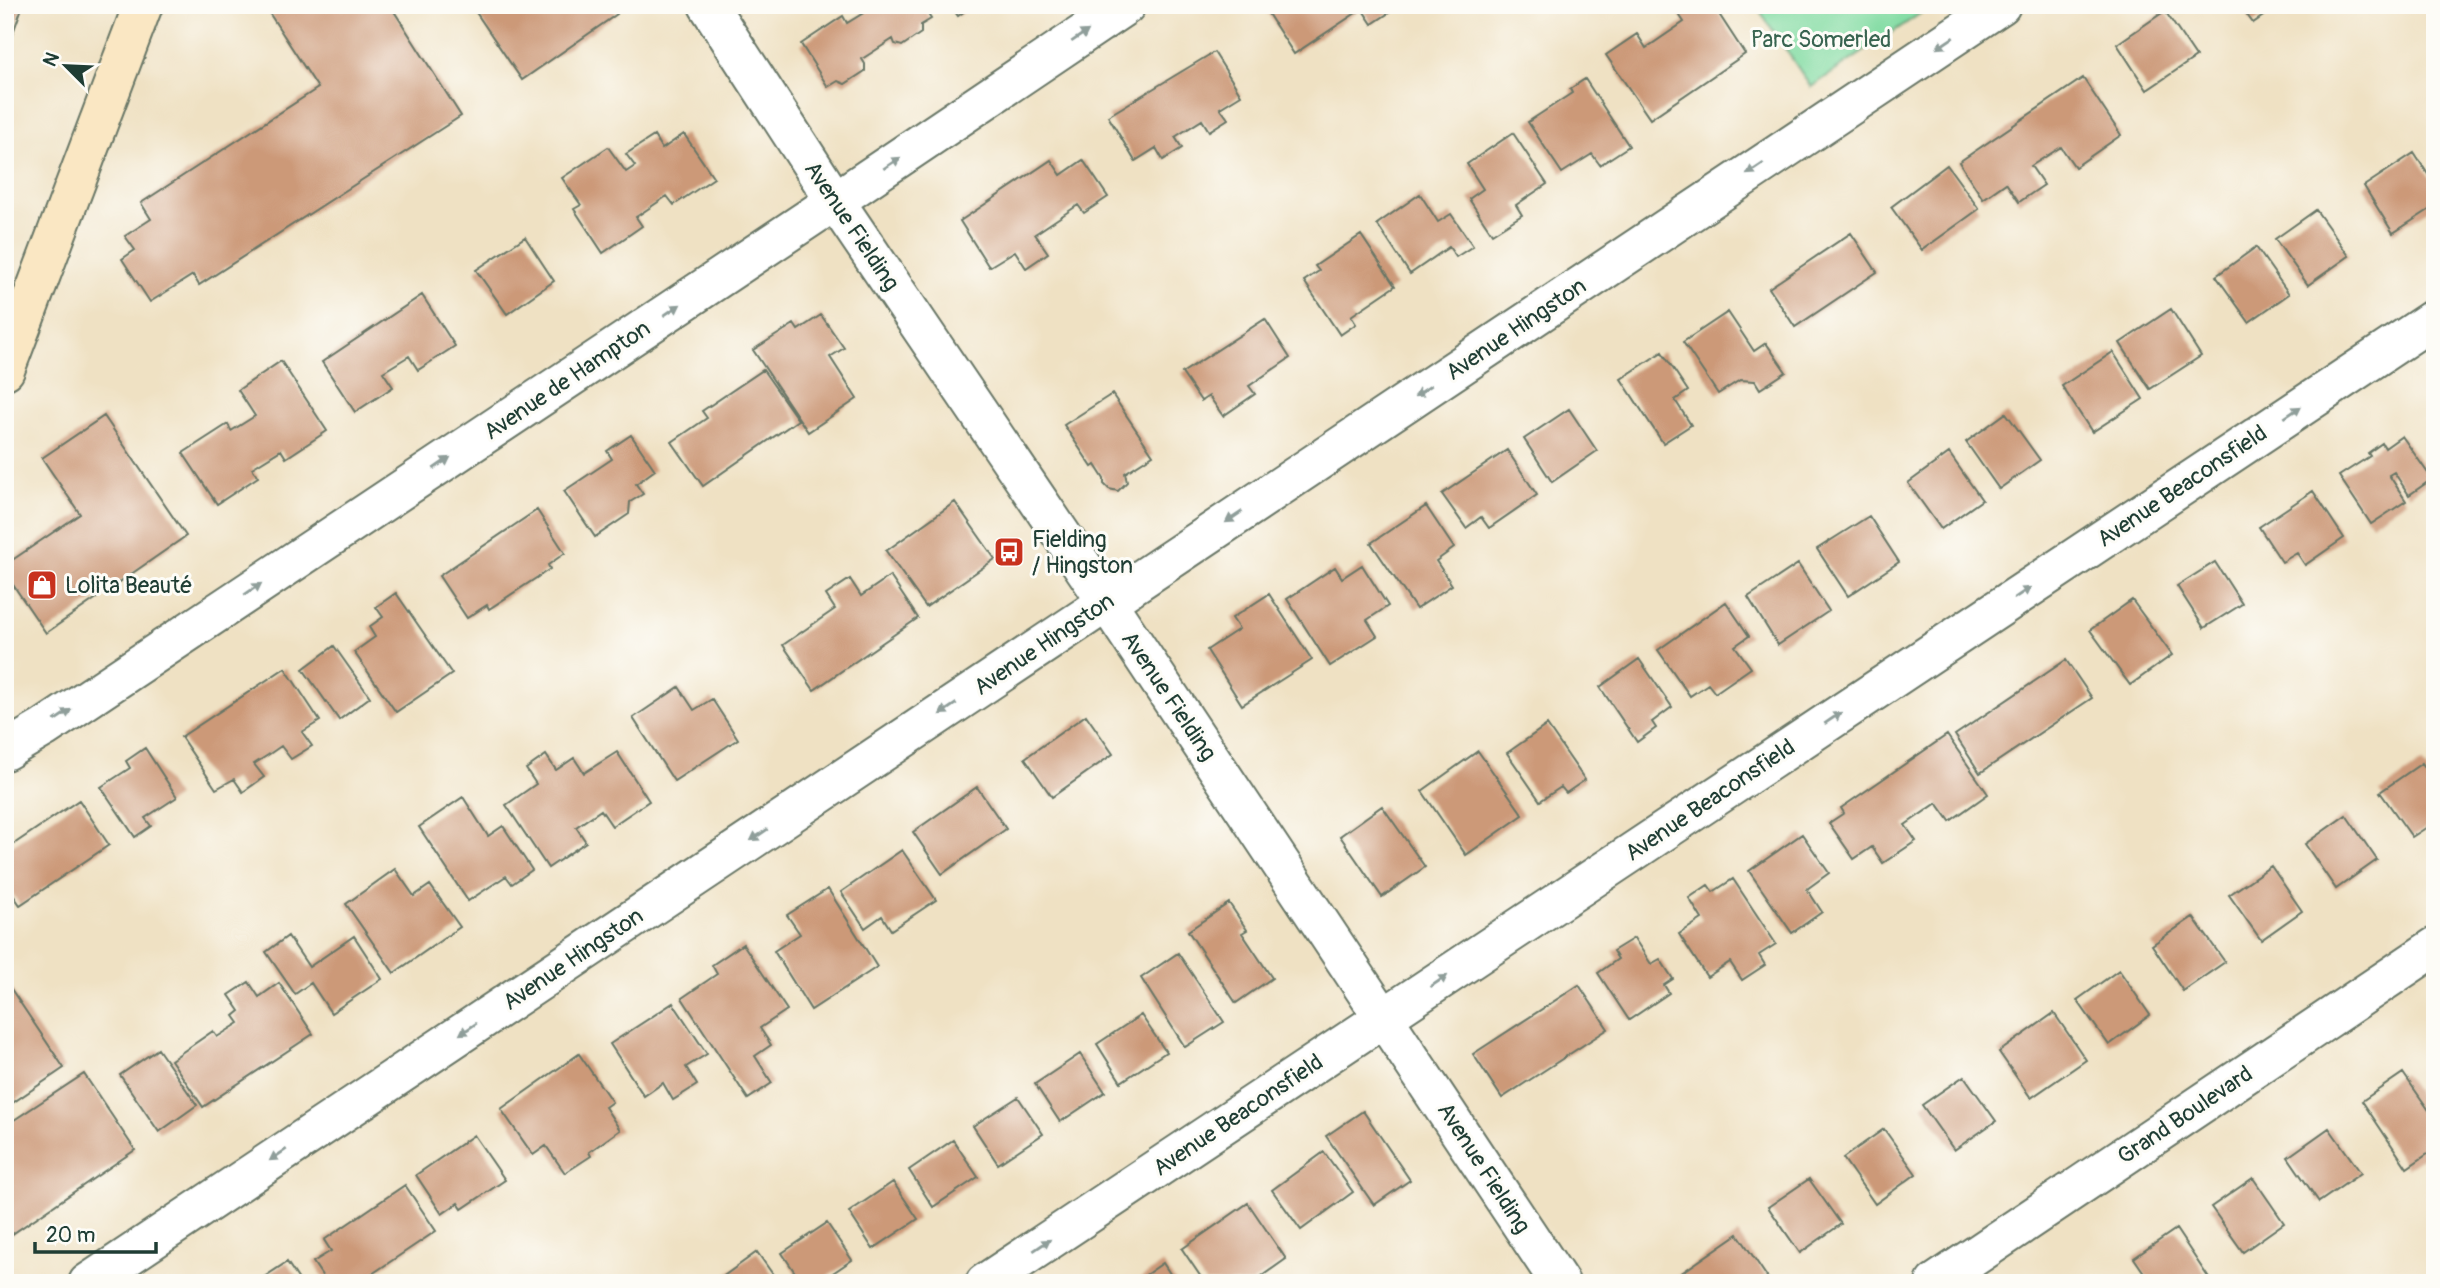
<svg xmlns="http://www.w3.org/2000/svg" width="2440" height="1288" viewBox="0 0 2440 1288" font-family="Pangolin,sans-serif">
	<style>
		.green { fill: #81dba2; stroke: #508c6b; stroke-width: 2 }
		.building { fill: #cc9978 }
		.lines { fill: none; stroke-linecap: round; stroke-linejoin: round }
		.minor-casing { stroke: #687666; stroke-width: 42 }
		.tertiary-casing { stroke: #687666; stroke-width: 42 }
		.secondary-casing { stroke: #687666; stroke-width: 42 }
		.minor { stroke: #fff; stroke-width: 38 }
		.tertiary { stroke: #fff; stroke-width: 38 }
		.secondary { stroke: #fae7c3; stroke-width: 38 }
		.oneway { fill: #8f9e9a }
		.labels { text-anchor: middle; dominant-baseline: central; stroke-width: 6; stroke-linejoin: round; paint-order: stroke }
		.park-label { font-size: 23px; fill: #386450; stroke: #fdfcf7 }
		.street-label { font-size: 23px; fill: #1f3d34; stroke: #fdfcf7 }
		.poi-label { font-size: 23px; fill: #1f3d34; stroke: #fdfcf7; text-anchor: start }
	</style>
	<rect width="100%" height="100%" fill="#fdfcf7"/>
	<filter id="ink" filterUnits="userSpaceOnUse"><feTurbulence type="fractalNoise" baseFrequency=".0143" numOctaves="2"/><feDisplacementMap in="SourceGraphic" scale="14" xChannelSelector="R" yChannelSelector="G"/><feConvolveMatrix kernelMatrix="1 2 1 2 8 2 1 2 1" color-interpolation-filters="sRGB"/></filter>
	<filter id="wash" filterUnits="userSpaceOnUse"><feTurbulence type="fractalNoise" baseFrequency=".00686" numOctaves="4" result="noise"/><feDisplacementMap in="SourceGraphic" scale="28" xChannelSelector="R" yChannelSelector="G"/><feGaussianBlur stdDeviation="1.57" result="paint"/><feColorMatrix in="noise" values="0 0 0 0 0 0 0 0 0 0 0 0 0 0 0 0 0 1.4 0 .05"/><feComposite in="paint" operator="in"/></filter>
	<g filter="url(#wash)">
		<rect width="100%" height="100%" fill="#efe1c3"/>
		<path class="green" d="M1756,5h177l-122,82z"/>
		<g id="blocks">
			<path class="building" d="M5,5h18l-17,47h-1z
				M264,5h126l71,111 -262,169 -6,-10 -43,27 -28,-43 13,-9 -10,-14 26,-17 -10,-16 177,-115z
				M471,5h140l6,9 -95,66z
				M860,5h62l9,14 -10,6v8l-19,13 -7,-2 -2,-5 -31,20 3,5v7l-20,13 -7,-3 -10,6 -27,-43 42,-28 4,7 18,-11z
				M950,5h23l-15,11z
				M1277,5h124l-29,19 -10,-15 -68,45 -27,-42z
				M1682,5h31l32,49 -95,65 -44,-64 31,-21 9,14 38,-26 -8,-12z
				M2240,5h39l-26,18z
				M2165,11l31,46 -49,33 -30,-46z
				M1214,52l27,43 -21,13 8,11 -19,12 -7,-11 -27,17 7,11 -19,12 -7,-12 -21,13 -27,-45z
				M2083,78l38,57 -46,32 -14,-20 -30,19 13,19 -25,17 -13,-19 -23,16 -24,-37z
				M1585,79l44,67 -29,19 -8,-11 -30,19 -34,-51 44,-29 -2,-4z
				M1513,133l34,51 -31,21 6,10 -30,19 -23,-35 14,-10 -16,-25z
				M684,134l30,44 -40,27 -7,-9 -31,21 6,9 -39,27 -29,-44 7,-4 -19,-27 46,-31 18,25 9,-6 -9,-12 28,-18 8,13z
				M2414,153l21,32v21l-42,27 -29,-47z
				M1051,160l10,15 22,-15 25,37 -24,16 -6,-8 -43,29 13,19 -22,15 -11,-17 -26,16 -29,-46z
				M1947,165l32,44 -57,41 -31,-43z
				M1420,194l18,28 13,-8 22,32 -17,11 -7,-10 -39,27 -33,-50z
				M2316,210l33,46 -41,29 -33,-46z
				M1851,233l26,39 -82,55 -26,-39z
				M1361,235l34,51 -44,30 5,8 -16,11 -36,-54 15,-10 -4,-5z
				M525,237l29,44 -47,33 -31,-44z
				M2256,247l33,47 -40,28 -33,-46z
				M422,295l33,51 -37,24 -9,-14 -26,16 10,15 -38,25 -33,-50z
				M2171,309l30,47 -51,33 -30,-46z
				M1728,312l26,39 12,-8 20,29 -26,17 -5,-8 -15,-1 -22,14 -35,-52z
				M821,315l23,33 -14,9 27,42 -49,33 -55,-82 41,-26 4,6z
				M1265,319l25,39 -41,28 6,8 -32,22 -14,-20 -8,5 -19,-28z
				M1662,352l26,39 -13,9 16,25 -28,18 -42,-64z
				M2113,352l30,47 -51,33 -30,-46z
				M281,361l46,70 -41,27 -5,-8 -29,18 6,9 -41,27 -34,-51 45,-29 3,7 24,-15 -17,-26z
				M763,370l35,50 -95,66 -31,-44 35,-24 -5,-7z
				M1112,394l41,61 -28,18 2,9 -9,9 -9,-2 -5,-5v-5l-9,-14 -3,2 -28,-42z
				M1569,409l28,42 -45,31 -28,-43z
				M2006,413l34,47 -41,29 -33,-47z
				M104,416l82,120 -140,97 -41,-60v-8l75,-51 -38,-56z
				M631,435l24,35 -19,14 7,10 -13,8 -1,12 -34,23 -31,-46 48,-32 -5,-8z
				M2402,436l30,43 -23,16 -15,-23 -5,3 17,26 -35,23 -32,-48 31,-20 -2,-3 14,-10 3,5z
				M1507,450l30,45 -48,33 -8,-11 -15,11 -24,-34z
				M1949,453l33,47 -41,29 -33,-46z
				M2313,491l31,47 -39,27 -8,-12 -15,9 -23,-35z
				M955,502l40,57 -69,48 -40,-56z
				M1426,506l28,42 -18,13 16,24 -36,24 -45,-66z
				M537,510l28,43 -17,12 2,4 -61,40 -2,-4 -20,13 -28,-42z
				M1869,516l30,46 -51,34 -31,-47z
				M2215,562l27,42 -38,24 -27,-42z
				M1798,564l31,47 -51,34 -30,-48z
				M1362,565l26,41 -21,14 10,16 -47,30 -43,-67 48,-32 7,11z
				M890,576l28,42 -104,72 -31,-45 52,-36 -9,-14 24,-16 11,17z
				M396,593l56,81 -56,38 -42,-60 21,-15 -6,-10 14,-10 -7,-10z
				M1269,594l43,66 -70,45 -35,-55 32,-21 -7,-11z
				M2132,600l40,55 -42,30 -40,-55z
				M1726,602l23,34 -14,10 16,22 -36,25 -7,-9 -18,12 -32,-46z
				M334,646l36,51 -31,23 -36,-51z
				M1639,659l33,48 -20,15 4,6 -19,14 -37,-55z
				M2066,660l26,38 -112,75 -25,-38z
				M285,668l35,53 -18,11 10,14 -21,13 -10,-13 -13,9 -14,9 10,13 -21,15 -9,-13 -18,10 -35,-52z
				M679,687l15,23 18,-11 26,40 -64,42 -41,-63z
				M1086,715l27,39 -61,43 -27,-39z
				M1547,725l38,55 -19,13 -5,-6 -21,14 -33,-48z
				M1947,735l41,59 -38,27 -13,-18 -32,22 11,16 -33,22 -11,-16 -18,12 -25,-36 15,-10 -3,-5z
				M145,748l32,49 -32,21 6,8 -16,11 -34,-50 29,-19 -4,-7z
				M1478,751l45,64 -57,40 -44,-64z
				M617,752l32,49 -37,25 -11,-16 -25,17 10,15 -38,26 -42,-63 30,-21 -10,-15 20,-14 10,15 18,-12 10,15z
				M2422,763l13,18v41l-23,15 -32,-45z
				M977,787l29,42 -64,45 -29,-42z
				M463,797l25,39 15,-10 29,44 -20,14 -6,-8 -38,25 -49,-74z
				M79,800l30,45 -89,60 -15,-22v-33z
				M1382,806l43,61 -43,30 -42,-61z
				M2346,815l31,45 -41,29 -31,-45z
				M1802,834l27,39 -22,16 15,23 -30,21 -43,-62z
				M902,850l34,50 -45,30 -9,-14 -17,12 -24,-36z
				M2271,866l31,45 -41,29 -32,-45z
				M395,869l19,27 16,-11 30,42 -66,46 -48,-69z
				M1733,879l43,65 -17,11 6,10 -23,15 -12,-18 -23,15 -28,-43 23,-15 -13,-21 19,-13 5,7z
				M828,889l49,78 -66,43 -37,-59 26,-17 -13,-19z
				M1229,903l18,27 -5,3 30,45 -36,25 -48,-72z
				M2193,917l32,45 -42,29 -31,-46z
				M288,936l21,31 45,-31 28,43 -51,34 -20,-30 -16,11 -29,-42z
				M1634,938l17,26 9,-5 13,20 -9,6 5,8 -40,27 -31,-47 20,-14 -5,-8z
				M743,944l44,66 -27,18 11,17 -16,11 17,27 -24,16 -66,-101 35,-24 -5,-9z
				M1178,953l46,69 -39,25 -44,-69z
				M2119,970l31,45 -41,30 -32,-45z
				M5,980l59,88 -59,40z
				M249,982l10,15 20,-14 34,51 -110,73 -32,-47 42,-29 4,6 22,-14 -5,-7 6,-5 -11,-16z
				M1579,985l29,44 -106,69 -29,-44z
				M673,1003l34,51 -21,13 11,18 -24,15 -10,-17 -19,13 -34,-52z
				M2054,1013l32,47 -55,38 -32,-46z
				M1141,1015l25,37 -45,30 -24,-38z
				M158,1049l39,56 -38,27 -39,-57z
				M579,1054l33,48 -7,5 15,23 -31,22 2,4 -26,17 -19,-27 -13,9 -32,-46z
				M1080,1054l25,38 -45,30 -25,-38z
				M2403,1073l32,46v30l-28,19 -45,-67z
				M84,1074l51,76 -130,89v-113z
				M1964,1076l32,45 -42,29 -32,-45z
				M1018,1097l25,37 -45,30 -25,-38z
				M1363,1111l47,69 -36,25 -48,-69z
				M2329,1128l32,45 -42,29 -31,-45z
				M1884,1129l32,45 -41,30 -32,-46z
				M474,1135l31,45 -43,29 -4,-6 -16,11 -26,-39z
				M953,1140l25,37 -45,30 -24,-37z
				M1324,1152l29,40 -52,38 -29,-40z
				M2253,1178l31,45 -41,29 -32,-45z
				M1809,1179l32,45 -41,29 -32,-46z
				M893,1182l25,37 -45,30 -24,-37z
				M405,1185l31,46 -70,47 3,5h-42l-14,-21 18,-11 -7,-11z
				M1248,1203l38,56 -34,24h-47l-23,-34z
				M827,1223l25,37 -34,23h-16l-20,-30z
				M2176,1229l36,54h-61l-17,-25z
				M1738,1234l31,46 -3,3h-99z
				M757,1252l22,31h-65z
				M287,1262l14,21h-46z
				M1163,1263l13,20h-42z"/>
		</g>
	</g>
	<g filter="url(#ink)">
		<use href="#blocks" fill-opacity="0" stroke="#687666" stroke-width="2"/>
		<g class="lines">
			<g class="minor-casing">
				<path id="minor" d="M708,5l127,196 251,370 474,712
					M5,751l39,-23 791,-527 291,-196
					M88,1283l1913,-1278
					M985,1283l1450,-965"/>
			</g>
			<g class="tertiary-casing">
				<path id="tertiary" d="M1935,1283l500,-336"/>
			</g>
			<g class="secondary-casing">
				<path id="secondary" d="M5,370l138,-365"/>
			</g>
			<use href="#minor" class="minor"/>
			<use href="#tertiary" class="tertiary"/>
			<use href="#secondary" class="secondary"/>
		</g>
		<defs><path id="oneway-solid" d="M-6-.8H1V-3.2L6.5 0L1 3.2V.8H-6Z" transform="scale(1.75)"/></defs>
		<g class="oneway">
			<use href="#oneway-solid" transform="translate(1080 36) rotate(-34)"/>
			<use href="#oneway-solid" transform="translate(1945 43) rotate(146)"/>
			<use href="#oneway-solid" transform="translate(892 163) rotate(-34)"/>
			<use href="#oneway-solid" transform="translate(1755 169) rotate(146)"/>
			<use href="#oneway-solid" transform="translate(672 310) rotate(-34)"/>
			<use href="#oneway-solid" transform="translate(1423 391) rotate(146)"/>
			<use href="#oneway-solid" transform="translate(2293 412) rotate(-34)"/>
			<use href="#oneway-solid" transform="translate(442 463) rotate(-34)"/>
			<use href="#oneway-solid" transform="translate(1234 517) rotate(146)"/>
			<use href="#oneway-solid" transform="translate(253 589) rotate(-34)"/>
			<use href="#oneway-solid" transform="translate(2022 593) rotate(-34)"/>
			<use href="#oneway-solid" transform="translate(948 709) rotate(146)"/>
			<use href="#oneway-solid" transform="translate(63 715) rotate(-34)"/>
			<use href="#oneway-solid" transform="translate(1833 718) rotate(-34)"/>
			<use href="#oneway-solid" transform="translate(759 835) rotate(146)"/>
			<use href="#oneway-solid" transform="translate(1439 981) rotate(-34)"/>
			<use href="#oneway-solid" transform="translate(468 1029) rotate(146)"/>
			<use href="#oneway-solid" transform="translate(278 1155) rotate(146)"/>
			<use href="#oneway-solid" transform="translate(1042 1245) rotate(-34)"/>
		</g>
	</g>
	<defs>
		<g id="bus-square" transform="scale(1.575)"><rect x="-9" y="-9" width="18" height="18" rx="4" fill="#c8321e" stroke="#fdfcf7"/><path d="M-5-6H5V4H4V6H2V4H-2V6H-4V4H-5ZM-3.5-4V0h7V-4ZM-3.5 1.2v1.5H-2V1.2ZM2 1.2v1.5H3.5V1.2Z" fill="#fff"/></g>
		<g id="shop-square" transform="scale(1.575)"><rect x="-9" y="-9" width="18" height="18" rx="4" fill="#c8321e" stroke="#fdfcf7"/><path d="M-5-2.5h2.3a2.7 3.5 0 0 1 5.4 0H5L5.5 6h-11ZM-1.5-2.5h3a1.5 2.3 0 0 0-3 0Z" fill="#fff"/></g>
	</defs>
	<g fill-rule="evenodd">
		<use href="#bus-square" x="1009" y="552"/>
		<use href="#shop-square" x="42" y="585"/>
	</g>
	<g class="labels">
		<g class="park-label">
			<text x="1821" y="39">Parc Somerled</text>
		</g>
		<g class="street-label">
			<text transform="translate(852 226) rotate(56)">Avenue Fielding</text>
			<text transform="translate(1516 329) rotate(-34)">Avenue Hingston</text>
			<text transform="translate(567 380) rotate(-34)">Avenue de Hampton</text>
			<text transform="translate(2182 486) rotate(-34)">Avenue Beaconsfield</text>
			<text transform="translate(1044 644) rotate(-34)">Avenue Hingston</text>
			<text transform="translate(1169 696) rotate(56)">Avenue Fielding</text>
			<text transform="translate(1710 800) rotate(-34)">Avenue Beaconsfield</text>
			<text transform="translate(573 959) rotate(-34)">Avenue Hingston</text>
			<text transform="translate(1238 1115) rotate(-34)">Avenue Beaconsfield</text>
			<text transform="translate(2185 1115) rotate(-34)">Grand Boulevard</text>
			<text transform="translate(1484 1168) rotate(57)">Avenue Fielding</text>
		</g>
		<g class="poi-label">
			<text x="1032" y="539">Fielding<tspan x="1032" dy="26">/ Hingston</tspan></text>
			<text x="65" y="585">Lolita Beauté</text>
		</g>
	</g>
	<rect width="2440" height="1288" fill="none" stroke="#fdfcf7" stroke-width="28"/>
	<g transform="translate(66 66) rotate(294)" stroke="#fdfcf7" stroke-width="5" paint-order="stroke">
	<path d="M0-5L12 26L0 18L-12 26Z" fill="#1f3d34"/>
	<text y="-10" font-size="19" font-weight="bold" text-anchor="middle" fill="#1f3d34">N</text>
	</g>
	<path d="M35 1242v10h121v-10" fill="none" stroke="#1f3d34" stroke-width="3.5"/>
	<text x="46" y="1242" font-size="21" fill="#1f3d34" stroke="#fdfcf7" stroke-width="5" paint-order="stroke">20 m</text>
</svg>
